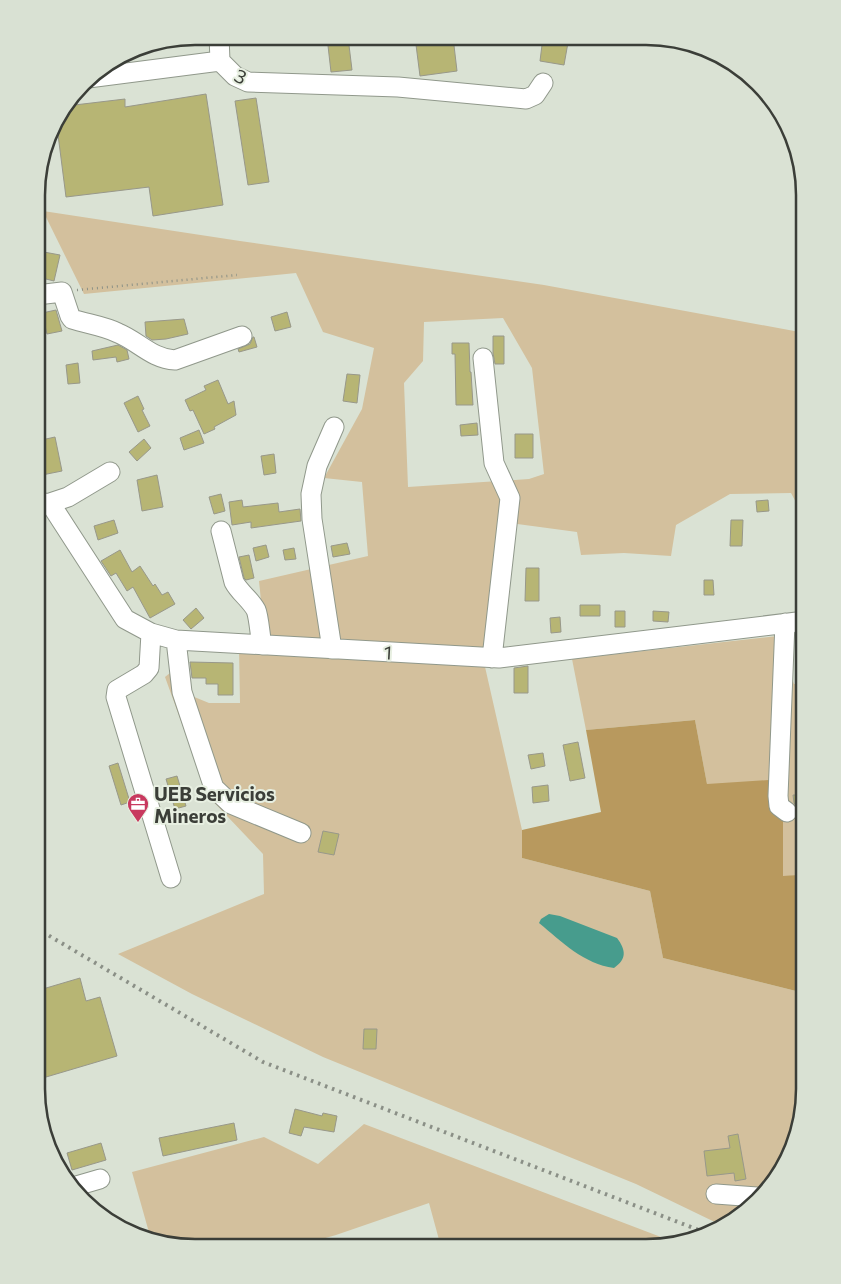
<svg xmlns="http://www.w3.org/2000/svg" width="841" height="1284" viewBox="0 0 841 1284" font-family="Commissioner,sans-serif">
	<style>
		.green { fill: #d3c09d; fill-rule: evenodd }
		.forest { fill: #b8995e }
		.water { fill: #479c8d }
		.building { fill: #b7b574; stroke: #98988a }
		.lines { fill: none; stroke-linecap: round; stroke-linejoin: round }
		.minor-casing { stroke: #90988b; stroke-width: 21 }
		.path { stroke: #8b9086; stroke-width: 2.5; stroke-dasharray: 1 4; stroke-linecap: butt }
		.minor { stroke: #fff; stroke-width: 19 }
		.rail { stroke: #8a8f86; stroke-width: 4; stroke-dasharray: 2.5 5; stroke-linecap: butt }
		.labels { text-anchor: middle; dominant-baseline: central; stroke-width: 4; stroke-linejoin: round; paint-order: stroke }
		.street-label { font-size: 19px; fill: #3b3e38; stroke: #e7efe1 }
		.poi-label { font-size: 19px; font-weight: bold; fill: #3b3e38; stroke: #e7efe1; text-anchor: start }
		.rim { fill: none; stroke: #3b3e38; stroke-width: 2.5 }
	</style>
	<rect width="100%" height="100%" fill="#dae2d4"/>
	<path class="green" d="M43,211l197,30 304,44 261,48v186l-14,-26 -61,1 -54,31 -5,31 -47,-3 -43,2 -4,-23 -74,-10 -20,136 39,172v28l128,33 13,67 141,35v106l-8,41 -24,45 -51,40 -85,-41 -313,-127 -131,-63 -74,-40 146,-60 -1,-40 -55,-58 -43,-119 10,-8 12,25 22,9h31l-1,-55 27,2 -7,-69 109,-25 -6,-74 -38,-4 38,-69 12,-61 -51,-16 -27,-59 -212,21zM503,318l29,50 12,106 -15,5 -121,8 -4,-104 19,-22 1,-39z
		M778,636l16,48 11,-1 -1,193 -7,-1 -14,2 -76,-93 -12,-64 -109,10 -14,-71z
		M364,1124l310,118 -28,6 -205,-1 -12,-44 -93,32 -42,12 -119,-1 -25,-10 -18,-64 132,-35 54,27z"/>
	<path class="forest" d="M695,720l12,64 76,-5v97l14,-1 7,1v117l-141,-35 -13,-67 -128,-33v-28l79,-18 -15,-82z"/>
	<path class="water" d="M549,914l11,2 57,22c9,12 10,21 -3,30 -30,-4 -52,-26 -75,-45l2,-4z"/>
	<path class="building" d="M327,37h21l4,33 -21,2z
		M415,37h38l4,34 -37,5z
		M543,37h26l-5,28 -24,-4z
		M206,94l17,111 -70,11 -4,-29 -83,10 -10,-78 1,-3 9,-10 59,-7v8z
		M256,98l13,84 -21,3 -13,-84z
		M44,252l16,3 -6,26 -16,-4z
		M56,310l6,21 -15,3 -5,-21z
		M287,312l4,15 -16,4 -4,-14z
		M184,319l4,15 -22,5 -14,1 -6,-4 -1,-14z
		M493,336h11v28h-9l-2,-11z
		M253,337h1l3,10 -18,5 -1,-3 12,-5z
		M452,343h17l1,29h1l2,33h-17l-1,-51h-3z
		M118,345l9,5 2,9 -12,3 -1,-5 -23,3 -1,-9z
		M78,363l2,20 -12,1 -2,-19z
		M347,374l13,1 -3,28 -14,-2z
		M218,380l10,24 6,-3 2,14 -22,12 1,2 -11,5 -11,-24 -3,1 -5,-11 21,-10 -2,-4z
		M138,396l6,13 -2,1 8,16 -12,6 -14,-29z
		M477,423l1,12 -17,1 -1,-11z
		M199,430l5,13 -20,7 -4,-12z
		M515,434h18v24h-18z
		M55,437l7,34 -25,5v-35z
		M144,439l7,9 -14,13 -8,-9z
		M274,454l2,19 -12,2 -3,-19z
		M157,475l6,32 -21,4 -5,-31z
		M221,494l4,17 -11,3 -5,-17z
		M242,500l1,7 35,-4 1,9 21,-3 1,12 -50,7v-6l-19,3 -3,-23z
		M768,500l1,11 -12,1 -1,-11z
		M114,520l4,13 -20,7 -4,-14z
		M731,520h12l-1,26h-12z
		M347,543l3,11 -17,3 -2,-11z
		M266,545l3,12 -13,4 -3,-13z
		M294,548l2,11 -11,1 -2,-10z
		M120,550l12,22 8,-6 13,20 2,-2 7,11 6,-3 7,12 -25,14 -17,-31 -6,4 -11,-18 -5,3 -10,-15z
		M249,555l5,23 -8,2 -2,-2 -5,-21z
		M526,568h13v33h-14z
		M704,580h9l1,15h-10z
		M580,605h20v11h-20z
		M196,608l8,10 -13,11 -8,-9z
		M615,611h10v16h-10z
		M653,611l16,1 -1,10 -15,-1z
		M560,617l1,15 -10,1 -1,-15z
		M190,662l43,1v32h-15v-11h-12v-6h-14z
		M528,666v27h-14v-25z
		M578,742l7,36 -15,3 -7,-36z
		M543,753l2,13 -14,3 -3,-14z
		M118,763l12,39 -9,3 -12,-39z
		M177,776l9,30 -11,3 -9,-30z
		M548,785l1,16 -16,2 -1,-16z
		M793,795h12l-1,11h-8l-2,-3z
		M323,831l16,3 -5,21 -16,-3z
		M80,978l6,23 14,-4 17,59 -81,24v-89z
		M364,1029h13l-1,20h-13z
		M295,1109l27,7 1,-3 14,3 -3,16 -30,-5 -3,9 -12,-3z
		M234,1123l3,17 -74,16 -4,-18z
		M738,1134l8,45 -11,2 -1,-8 -27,3 -3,-25 26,-3 -2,-12z
		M101,1143l5,17 -34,10 -5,-17z"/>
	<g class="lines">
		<g class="minor-casing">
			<path id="minor" d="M219,36l1,25
				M88,78l132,-17 15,15 13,6 150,5 128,12 9,-4 8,-12
				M37,295l25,-3 8,24 2,3c15,5 32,7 46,14 20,8 34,26 57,27l67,-24
				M483,358l11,105 16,35 -18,160
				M50,503l75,116 26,14 25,7 323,18 306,-37
				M38,504l12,-1 18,-6 42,-25
				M221,531l13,51c5,10 16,17 22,28 3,7 4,26 6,35
				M785,623l-7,173 1,10 8,6
				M151,633l-2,35 -5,6 -27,16 -1,7 55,181
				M176,640l6,52 32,96 17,16 70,29
				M332,649l-20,-130 -1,-25 6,-28 17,-39
				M76,1186l24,-7
				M716,1194l41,3"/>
		</g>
		<path class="path" d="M77,290l160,-15"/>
		<use href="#minor" class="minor"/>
		<path class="rail" d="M36,928l227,134 446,172"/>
	</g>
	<defs>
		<g id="office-pin" transform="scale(1.125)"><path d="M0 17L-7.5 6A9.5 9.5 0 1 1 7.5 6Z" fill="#c8395f" stroke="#e7efe1"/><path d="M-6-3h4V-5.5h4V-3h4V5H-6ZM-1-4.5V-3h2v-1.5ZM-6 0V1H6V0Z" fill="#fff"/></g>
	</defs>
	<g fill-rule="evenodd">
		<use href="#office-pin" x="138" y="804"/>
	</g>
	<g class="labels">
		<g class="street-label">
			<text transform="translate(241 76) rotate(26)">3</text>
			<text transform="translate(388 652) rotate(3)">1</text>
		</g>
		<g class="poi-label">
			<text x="154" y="793">UEB Servicios<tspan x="154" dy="22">Mineros</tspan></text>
		</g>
	</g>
	<path d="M0 0H841V1284H0ZM195 45H646A150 150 0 0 1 796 195V1089A150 150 0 0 1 646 1239H195A150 150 0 0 1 45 1089V195A150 150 0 0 1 195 45Z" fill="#d9e1d3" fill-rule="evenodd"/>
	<path class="rim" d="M195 45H646A150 150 0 0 1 796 195V1089A150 150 0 0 1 646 1239H195A150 150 0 0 1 45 1089V195A150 150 0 0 1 195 45Z"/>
</svg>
